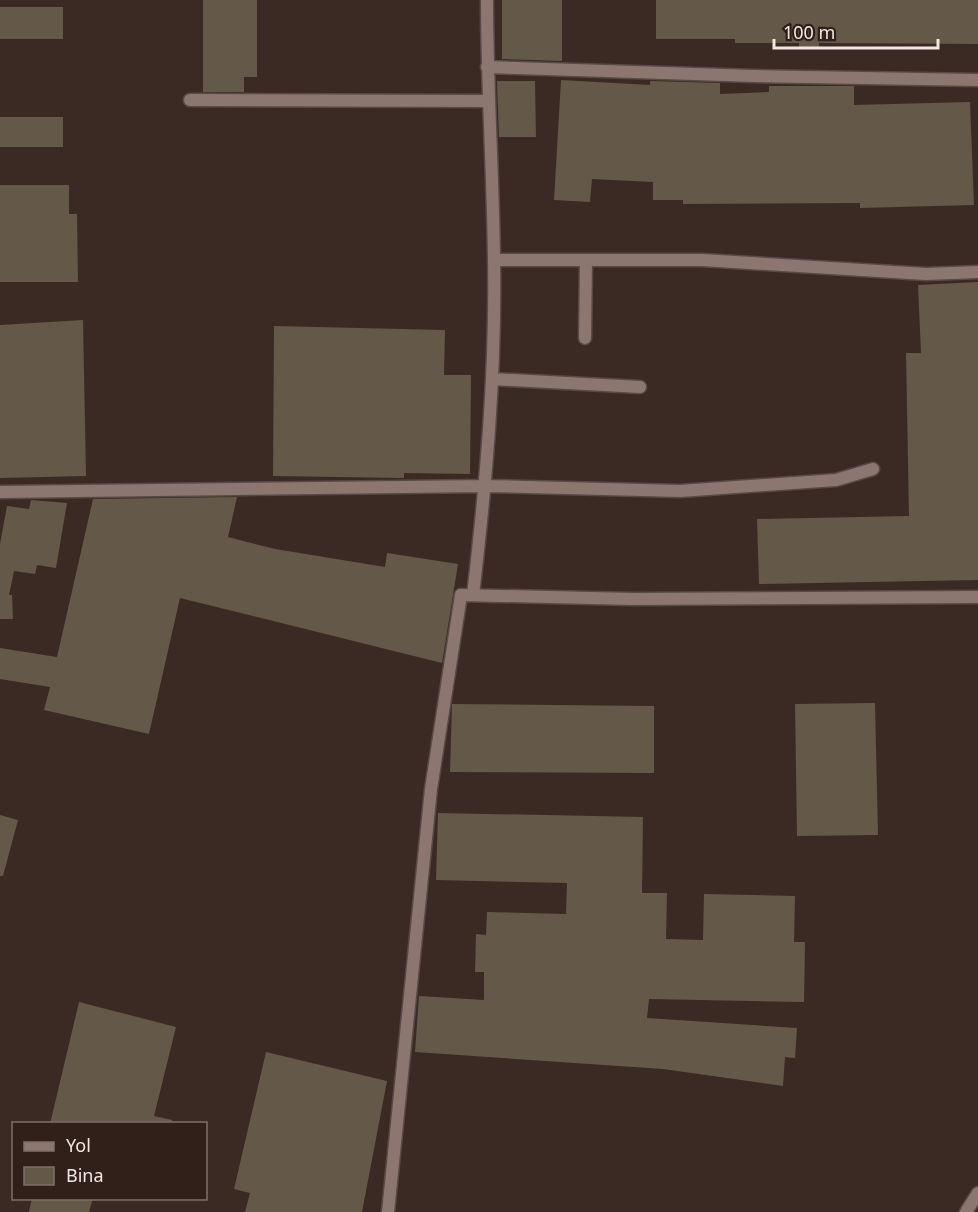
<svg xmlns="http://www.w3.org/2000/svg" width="978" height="1212" viewBox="0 0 978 1212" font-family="'Noto Sans',sans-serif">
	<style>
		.building { fill: #645849 }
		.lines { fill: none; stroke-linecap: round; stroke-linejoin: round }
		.minor-casing { stroke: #584944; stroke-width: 15 }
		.minor { stroke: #8b776f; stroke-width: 12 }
	</style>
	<rect width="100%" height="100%" fill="#3b2a24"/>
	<path class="building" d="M203,0h54v77h-13v15h-41z
		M502,0h60v61l-60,-2z
		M656,0h322v44l-159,-1v4h-20v-4h-64v-4h-79z
		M0,7h63v32h-63z
		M561,80l89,5v-4l70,2v11l49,-2v-6h85v19l116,-3 4,103 -114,3v-5l-177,1v-4h-30v-18l-61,-3 -2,23 -36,-2z
		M497,81h38l1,56h-37z
		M0,117h63v30h-63z
		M0,185h69v29h8l1,68h-78z
		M978,282v298l-219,4 -2,-65 152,-3 -3,-163h15l-3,-68z
		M83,320l3,156 -86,2v-153z
		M274,326l171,4 -1,45h27l-1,99 -66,-1v5l-131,-2z
		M237,497l-9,40 47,12 110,18 2,-14 71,11 -16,99 -262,-65 -31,136 -105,-24 6,-23 -50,-8v-31l57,9 36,-158z
		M31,500l36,3 -11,65 -19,-3 -2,9 -21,-3 -5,24h3l1,24h-13v-75l7,-38 22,3z
		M875,703l3,132 -81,1 -2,-132z
		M452,704l202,2v67l-204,-1z
		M438,813l205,4 -1,76h25l-1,46 37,1 1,-46 91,2 -1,46h11l-1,60 -155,-3 -2,19 150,10 -2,30 -10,-1 -2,29 -120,-17 -248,-17 4,-56 65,4v-28h-9l1,-38 10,1 1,-23 79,2 1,-31 -131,-3z
		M0,815l18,5 -15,56h-3z
		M79,1002l97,25 -22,89 18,4v4h-122z
		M266,1052l121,29 -25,131h-117l5,-19 -16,-4z
		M32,1198h61l-4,14h-60z"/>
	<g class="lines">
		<g class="minor-casing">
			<path id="minor" d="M487,67l267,9 224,4
				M190,100l298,1
				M494,260h208l224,14 52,-2
				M585,338l1,-78
				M492,379l148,8
				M0,492l486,-6 194,5 156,-11 37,-11
				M473,595c13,-111 23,-223 21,-336 -1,-86 -7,-172 -7,-259
				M388,1212l43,-423 30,-194 171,4 346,-2
				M966,1212l12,-19"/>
		</g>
		<use href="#minor" class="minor"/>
	</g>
	<rect x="12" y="1122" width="195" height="78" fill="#31201a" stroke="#7e6f6a" stroke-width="1.5"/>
	<rect x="24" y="1142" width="30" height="9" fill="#8b776f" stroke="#7e6f6a" stroke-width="1.5"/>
	<text x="66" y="1152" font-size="18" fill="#f1e6e1">Yol</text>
	<rect x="24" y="1167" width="30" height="18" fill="#645849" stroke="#7e6f6a" stroke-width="1.5"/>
	<text x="66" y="1182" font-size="18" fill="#f1e6e1">Bina</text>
	<path d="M774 39v9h164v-9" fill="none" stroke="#f1e6e1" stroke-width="3"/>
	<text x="783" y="39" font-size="18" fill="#f1e6e1" stroke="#31201a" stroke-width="4.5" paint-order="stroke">100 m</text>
</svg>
